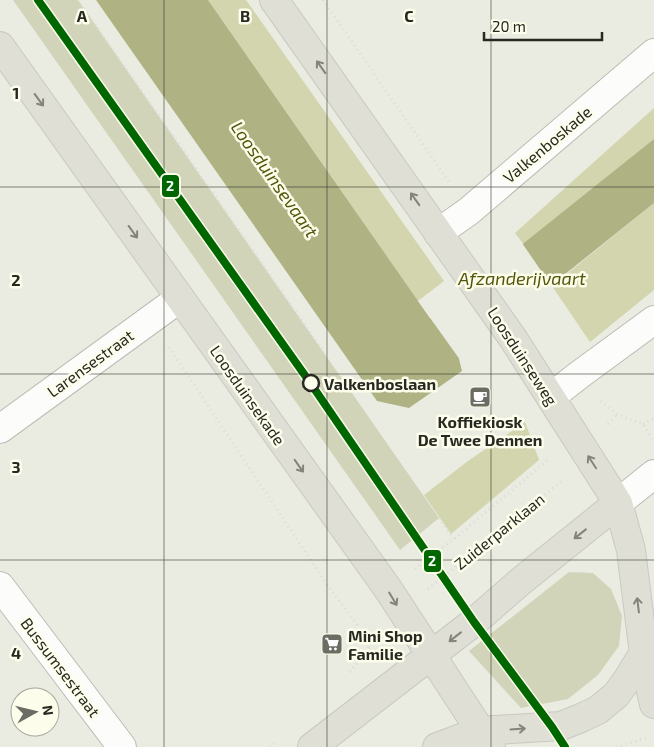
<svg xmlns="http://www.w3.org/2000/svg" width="654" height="747" viewBox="0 0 654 747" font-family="'Exo 2',sans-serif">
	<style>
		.green { fill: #d2d4b9 }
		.forest { fill: #d2d5ad }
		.water { fill: #afb283 }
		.pier { fill: #eaece1 }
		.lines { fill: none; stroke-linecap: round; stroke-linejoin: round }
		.minor-casing { stroke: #bbbcb4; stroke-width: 30 }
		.major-casing { stroke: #c8c9c4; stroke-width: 30 }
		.path { stroke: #dbdbd8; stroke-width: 3; stroke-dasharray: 1 4; stroke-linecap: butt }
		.minor { stroke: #fcfcfa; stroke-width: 28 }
		.major { stroke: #dfdfd6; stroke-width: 28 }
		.tram-1-casing { stroke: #fcfdea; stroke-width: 11 }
		.tram-1 { stroke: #060; stroke-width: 8 }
		.oneway { stroke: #83847c }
		.grid { fill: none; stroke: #272821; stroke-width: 1; stroke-opacity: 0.55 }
		.stop-dot { fill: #fcfdea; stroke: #272821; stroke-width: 2.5 }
		.labels { text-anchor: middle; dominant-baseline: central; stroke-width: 5; stroke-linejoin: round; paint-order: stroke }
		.street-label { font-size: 16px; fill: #272821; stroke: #fcfdea }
		.stop-label { font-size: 16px; font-weight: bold; fill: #272821; stroke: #fcfdea; text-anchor: start }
		.poi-label { font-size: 16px; font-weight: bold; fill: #272821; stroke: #fcfdea }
		.water-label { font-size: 18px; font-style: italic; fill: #54560b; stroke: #fcfdea }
		.grid-label { font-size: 16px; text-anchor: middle; font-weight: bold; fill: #272821; stroke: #fcfdea; stroke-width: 5; stroke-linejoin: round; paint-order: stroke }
		.line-badge { stroke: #fcfdea; stroke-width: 2 }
		.badge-label { font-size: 14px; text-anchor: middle; font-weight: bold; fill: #fff }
	</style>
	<rect width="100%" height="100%" fill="#eaece1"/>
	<path class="green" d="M13,0h65l361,518 -39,32z
		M569,572l24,1 18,16 11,27 -3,30 -21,29 -30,24 -47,9 -52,-57z"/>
	<path class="forest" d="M208,0h38l198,281 -26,20z
		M654,108v31l-130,106 -9,-12z
		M654,203v87l-64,52 -38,-56z
		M525,422l14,38 -88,74 -27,-39 44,-34z"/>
	<path class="water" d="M96,0h112l222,318 224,-179v64l-195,156 3,12 -53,37 -32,-7z"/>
	<path class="pier" d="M522,243l31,45 -91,72 1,4 -45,-63 2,-2 11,16z"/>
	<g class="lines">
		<g class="minor-casing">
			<path id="minor" d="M438,233l31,-22 185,-158
				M551,397l28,-22 75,-55
				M0,429l180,-131
				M618,503l36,-29
				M0,586l122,161"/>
		</g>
		<g class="major-casing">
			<path id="major" d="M274,0l240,340 104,163 13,47 15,120 8,34
				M0,46l388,543 103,158
				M312,747l162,-125 47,-41 97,-78
				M437,747l43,-16 81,-5 20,-8 17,-8 18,-15 11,-15 16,-26"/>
		</g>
		<path class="path" d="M78,0l244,349
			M323,0l126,182
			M169,347l163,245c15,19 35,41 39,65
			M601,401l16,13 26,10 10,17
			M608,424l9,-10
			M643,424l11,-6
			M439,518l15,21
			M415,569l39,-30 95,-80
			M428,589l135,-109
			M350,672l19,-24 6,-15
			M270,747l8,-6
			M616,747l31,-9"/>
		<use href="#minor" class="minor"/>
		<use href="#major" class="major"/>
		<g class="tram-1-casing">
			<path id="tram-1" d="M38,0l271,381 165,241 78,105 13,20"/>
		</g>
		<use href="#tram-1" class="tram-1"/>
	</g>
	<defs><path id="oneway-shaft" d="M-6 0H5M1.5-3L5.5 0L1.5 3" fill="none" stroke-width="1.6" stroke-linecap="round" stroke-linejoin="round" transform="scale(1.25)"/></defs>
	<g class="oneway">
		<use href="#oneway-shaft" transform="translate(321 67) rotate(-125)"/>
		<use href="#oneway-shaft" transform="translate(39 100) rotate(54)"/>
		<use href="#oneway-shaft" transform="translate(415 199) rotate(-125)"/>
		<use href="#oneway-shaft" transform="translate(133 232) rotate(54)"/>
		<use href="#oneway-shaft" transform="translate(592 462) rotate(-123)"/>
		<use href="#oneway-shaft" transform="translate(299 466) rotate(55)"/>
		<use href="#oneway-shaft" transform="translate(580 534) rotate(142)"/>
		<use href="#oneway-shaft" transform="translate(393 599) rotate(59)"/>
		<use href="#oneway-shaft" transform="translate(638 605) rotate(-97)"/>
		<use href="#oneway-shaft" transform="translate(455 637) rotate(142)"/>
		<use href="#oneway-shaft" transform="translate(518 729) rotate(-4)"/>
	</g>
	<path class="grid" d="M164,0v747M327,0v747M491,0v747M0,187h654M0,374h654M0,560h654"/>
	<defs>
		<g id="cafe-square" transform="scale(1.125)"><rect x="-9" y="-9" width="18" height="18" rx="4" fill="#6b6d64" stroke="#fcfdea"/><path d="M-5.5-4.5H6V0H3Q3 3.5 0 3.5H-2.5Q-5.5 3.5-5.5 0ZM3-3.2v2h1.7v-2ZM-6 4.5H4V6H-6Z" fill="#fff"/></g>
		<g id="supermarket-square" transform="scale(1.125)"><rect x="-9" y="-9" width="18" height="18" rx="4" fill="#6b6d64" stroke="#fcfdea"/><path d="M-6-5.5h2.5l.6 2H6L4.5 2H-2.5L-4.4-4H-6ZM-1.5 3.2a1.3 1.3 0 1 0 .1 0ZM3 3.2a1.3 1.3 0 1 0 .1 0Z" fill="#fff"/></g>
	</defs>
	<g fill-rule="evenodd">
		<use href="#cafe-square" x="480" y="397"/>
		<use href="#supermarket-square" x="332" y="644"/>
	</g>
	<circle class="stop-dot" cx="311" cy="383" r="8"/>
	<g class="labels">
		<g class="street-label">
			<text transform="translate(547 144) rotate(-40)">Valkenboskade</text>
			<text transform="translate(523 356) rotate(57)">Loosduinseweg</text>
			<text transform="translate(90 363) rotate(-36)">Larensestraat</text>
			<text transform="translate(248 395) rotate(55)">Loosduinsekade</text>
			<text transform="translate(499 531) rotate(-39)">Zuiderparklaan</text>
			<text transform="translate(61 667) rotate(53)">Bussumsestraat</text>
		</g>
		<g class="stop-label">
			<text x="324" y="383">Valkenboslaan</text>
		</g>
		<g class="poi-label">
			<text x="480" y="421">Koffiekiosk<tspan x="480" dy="18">De Twee Dennen</tspan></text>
			<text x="348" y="635" text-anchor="start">Mini Shop<tspan x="348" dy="18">Familie</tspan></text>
		</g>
		<g class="water-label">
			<text transform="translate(275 179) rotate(55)">Loosduinsevaart</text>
			<text x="522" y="278">Afzanderijvaart</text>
		</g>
	</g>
	<g class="grid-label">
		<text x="82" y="22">A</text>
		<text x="245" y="22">B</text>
		<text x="409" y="22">C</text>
		<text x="16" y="99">1</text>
		<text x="16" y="286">2</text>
		<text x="16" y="473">3</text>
		<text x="16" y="659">4</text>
	</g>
	<g class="line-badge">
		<rect x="161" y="174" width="19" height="24" rx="5" fill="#060"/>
		<rect x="423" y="549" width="19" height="24" rx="5" fill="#060"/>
	</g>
	<g class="badge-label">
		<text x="170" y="191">2</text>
		<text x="432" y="566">2</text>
	</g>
	<g transform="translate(35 712) rotate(82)"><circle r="24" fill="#fcfdea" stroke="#a7a89a"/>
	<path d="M0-4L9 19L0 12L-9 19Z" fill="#6b6d64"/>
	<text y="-8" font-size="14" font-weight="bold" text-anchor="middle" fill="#272821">N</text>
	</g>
	<path d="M484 32v8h118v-8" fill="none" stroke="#272821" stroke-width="2.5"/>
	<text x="492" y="32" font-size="15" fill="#272821" stroke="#fcfdea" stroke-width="4" paint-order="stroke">20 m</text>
</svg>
